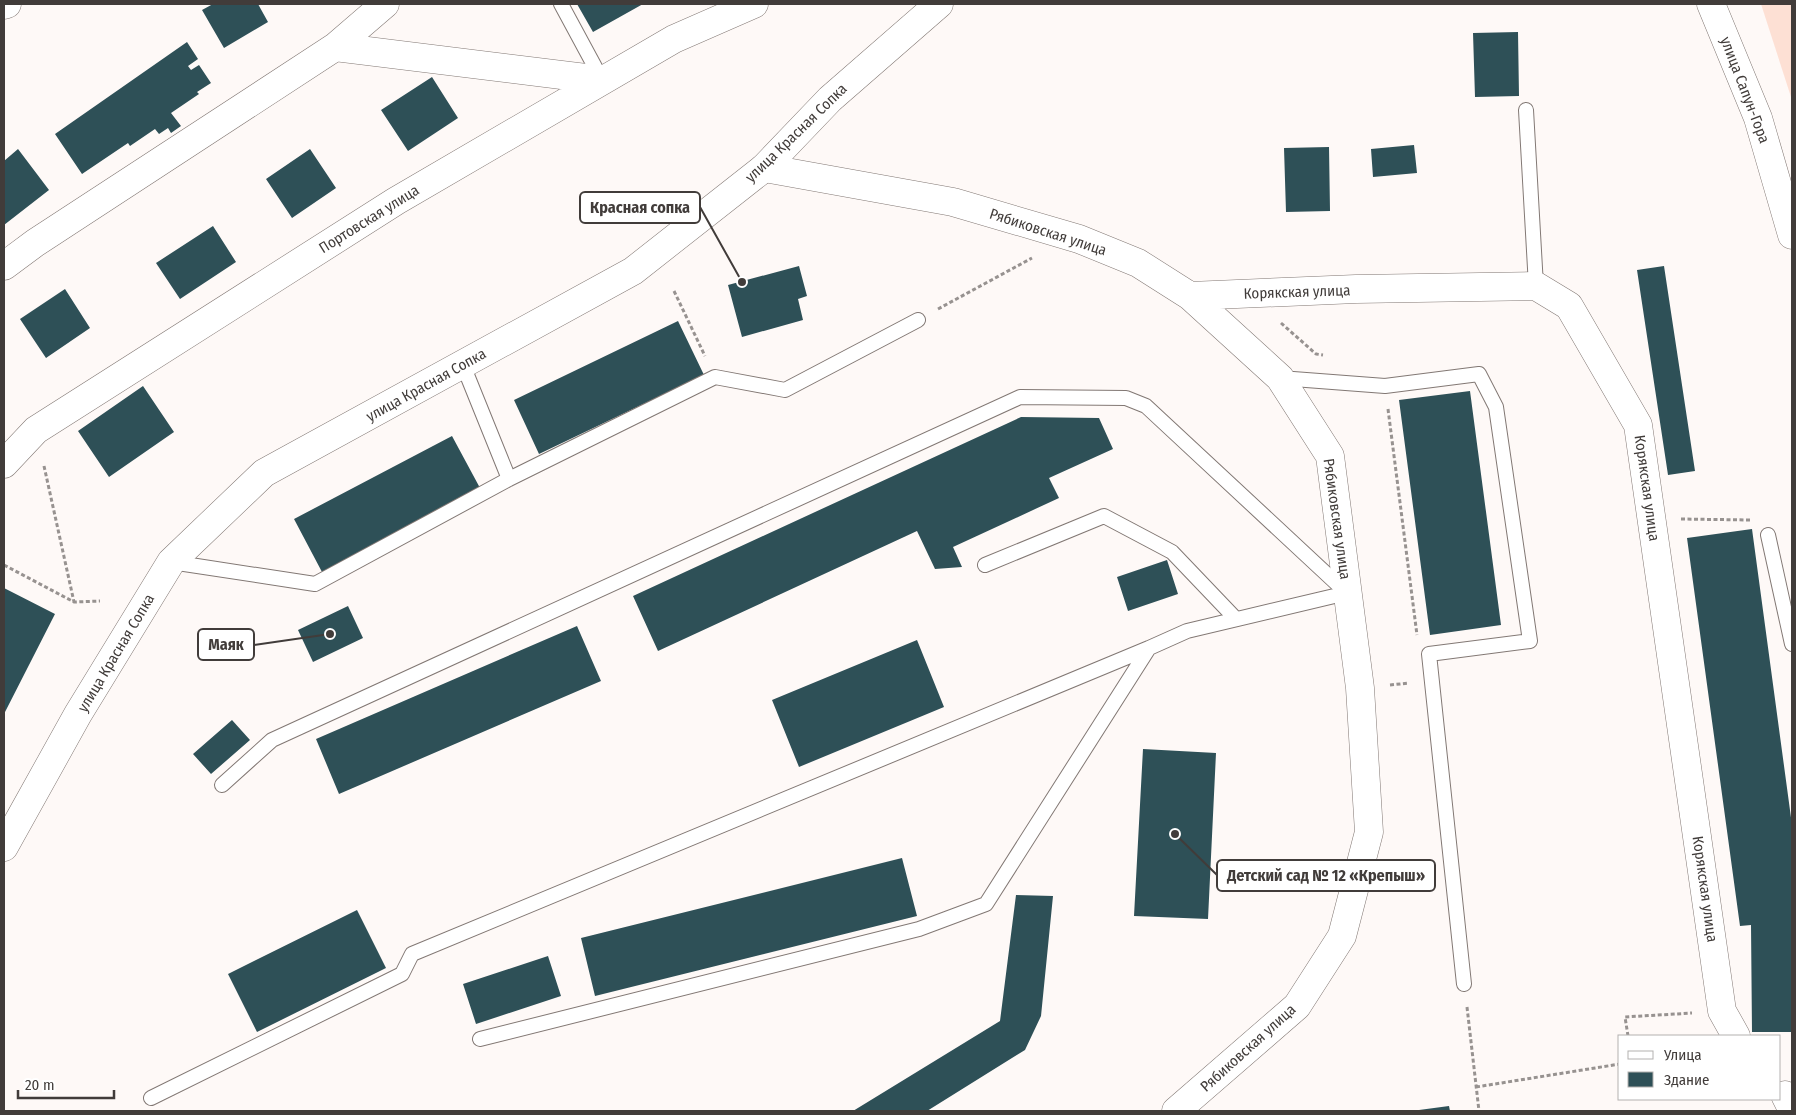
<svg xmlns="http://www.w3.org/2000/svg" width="1796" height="1115" viewBox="0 0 1796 1115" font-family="'Fira Sans Condensed',sans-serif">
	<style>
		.green { fill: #fde0d4 }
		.building { fill: #2e5057 }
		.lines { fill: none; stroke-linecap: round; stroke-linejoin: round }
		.lane-casing { stroke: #827874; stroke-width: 16 }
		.street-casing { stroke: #827874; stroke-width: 29 }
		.secondary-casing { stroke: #827874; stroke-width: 29 }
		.path { stroke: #979290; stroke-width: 3; stroke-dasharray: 4 2.5; stroke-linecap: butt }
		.lane { stroke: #fff; stroke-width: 14 }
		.street { stroke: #fff; stroke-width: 28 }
		.secondary { stroke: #fff; stroke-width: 28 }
		.labels { text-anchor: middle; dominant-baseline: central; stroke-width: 5; stroke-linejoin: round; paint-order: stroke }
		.street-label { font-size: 15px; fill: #413c3a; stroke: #fff }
		.leader { fill: none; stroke: #413c3a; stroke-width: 2 }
		.callout-dot { fill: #413c3a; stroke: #fff; stroke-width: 2 }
		.callout { fill: #fff; stroke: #413c3a; stroke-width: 2 }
		.callout-label { font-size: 16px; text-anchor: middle; font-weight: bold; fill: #413c3a }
	</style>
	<rect width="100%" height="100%" fill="#fef9f7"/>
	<path class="green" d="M1761,4h31v96z"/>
	<path class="building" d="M213,4h45l10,18 -44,26 -22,-38z
		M577,4h66l-50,28z
		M1518,32l1,64 -44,1 -2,-64z
		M187,42l11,17 -10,7 3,4 8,-5 12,18 -14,9 2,2 -28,19 10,13 -10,7 -3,-5 -9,6 -4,-5 -25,17 -2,-3 -46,31 -27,-40z
		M432,77l26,41 -50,33 -27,-41z
		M1414,145l3,28 -44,4 -2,-28z
		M1329,147l1,64 -44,1 -2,-64z
		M18,149l31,41 -45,35v-64z
		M310,149l26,39 -44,30 -26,-39z
		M213,226l23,36 -56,37 -24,-36z
		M799,266l8,30 -9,3 5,21 -61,17 -14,-52z
		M1664,266l31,205 -27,4 -31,-205z
		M65,289l25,39 -44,30 -26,-39z
		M678,321l26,54 -165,79 -25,-54z
		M143,386l31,46 -65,45 -31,-46z
		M1470,391l31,234 -71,10 -31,-235z
		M1021,417l78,1 14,31 -64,29 10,20 -106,49 9,20 -27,2 -18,-38 -259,120 -25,-55z
		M452,436l28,52 -158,84 -28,-53z
		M1752,529l40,296v207h-40l-1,-107 -11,1 -53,-388z
		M1167,560l11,34 -50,17 -11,-34z
		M4,588l51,26 -51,100z
		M348,606l15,32 -50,24 -15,-32z
		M577,626l24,55 -262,113 -23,-55z
		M917,640l27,67 -145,60 -27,-67z
		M232,720l18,20 -39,34 -18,-20z
		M1143,749l73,4 -8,166 -74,-3z
		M902,858l15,58 -322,80 -14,-58z
		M1016,895l37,1 -12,120 -16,34 -98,61h-74l147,-90z
		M357,910l29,58 -129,64 -29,-58z
		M548,956l13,40 -85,28 -13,-40z
		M1449,1106l1,5h-31v-1z"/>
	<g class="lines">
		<g class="lane-casing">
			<path id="lane" d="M561,4l41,76
				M1526,110l10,176
				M463,365l46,114 206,-102 70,13 133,-70
				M1280,378l105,8 94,-12 17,33 34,234 -101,13 35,330
				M1768,535l24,109
				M171,562l144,22 194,-105
				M985,565l119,-49 68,36 64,67
				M222,785l50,-45 748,-343 106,1 20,8 201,187 -160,38 -38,17 -163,256 -67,25 -439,110
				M151,1098l251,-124 10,-20 737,-306"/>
		</g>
		<g class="street-casing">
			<path id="street" d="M4,5l3,-1
				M335,47l267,33
				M764,168l189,34 126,37 59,24 52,33 90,82 50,78 30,232 9,144 -27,104 -45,70 -121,105
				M4,266l31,-23 300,-196 50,-43
				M1190,296l166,-7 180,-3 33,20 69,119 84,586 14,25
				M4,464l32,-34 360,-229 278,-162 80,-35
				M1785,1095l7,14"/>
		</g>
		<g class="secondary-casing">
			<path id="secondary" d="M1711,4l47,114 34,117
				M4,847l74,-133 93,-152 93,-89 369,-202 131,-103 66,-69 109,-95"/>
		</g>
		<path class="path" d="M674,291l31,65
			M938,309l94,-51
			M1281,323l35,31 7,1
			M1388,409l29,226
			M44,466l30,136
			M1681,519l69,1
			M4,565l70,37 26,-1
			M1390,685l19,-2
			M1467,1007l12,104
			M1628,1036l-3,-19 67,-4
			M1476,1087l144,-23"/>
		<use href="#lane" class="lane"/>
		<use href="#street" class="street"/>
		<use href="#secondary" class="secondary"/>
	</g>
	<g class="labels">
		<g class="street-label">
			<text transform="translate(1745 90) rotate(69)">улица Сапун-Гора</text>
			<text transform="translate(796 133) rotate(-44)">улица Красная Сопка</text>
			<text transform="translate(369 219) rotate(-32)">Портовская улица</text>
			<text transform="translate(1048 232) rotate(18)">Рябиковская улица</text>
			<text transform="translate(1297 292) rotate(-2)">Корякская улица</text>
			<text transform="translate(426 385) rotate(-29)">улица Красная Сопка</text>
			<text transform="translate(1647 488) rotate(82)">Корякская улица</text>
			<text transform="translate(1337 519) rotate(82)">Рябиковская улица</text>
			<text transform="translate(116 653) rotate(-59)">улица Красная Сопка</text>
			<text transform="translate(1705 889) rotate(82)">Корякская улица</text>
			<text transform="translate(1248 1048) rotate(-42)">Рябиковская улица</text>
		</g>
	</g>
	<path class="leader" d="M742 282L700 207M330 634L254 645M1175 834L1217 875"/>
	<g class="callout-dot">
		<circle cx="742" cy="282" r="5"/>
		<circle cx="330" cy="634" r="5"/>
		<circle cx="1175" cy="834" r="5"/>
	</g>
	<g class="callout">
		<rect x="580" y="192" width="120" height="31" rx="5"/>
		<rect x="198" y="629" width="56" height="31" rx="5"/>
		<rect x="1217" y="860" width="218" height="31" rx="5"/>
	</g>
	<g class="callout-label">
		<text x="640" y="213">Красная сопка</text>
		<text x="226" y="650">Маяк</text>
		<text x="1326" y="881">Детский сад № 12 «Крепыш»</text>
	</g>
	<rect width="1796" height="1115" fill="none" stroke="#413c3a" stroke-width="10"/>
	<rect x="1618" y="1035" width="162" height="65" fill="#ffffff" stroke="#b3b1b0"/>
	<rect x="1628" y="1051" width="25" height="8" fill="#ffffff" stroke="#b3b1b0"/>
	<text x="1664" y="1060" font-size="15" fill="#413c3a">Улица</text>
	<rect x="1628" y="1072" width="25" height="15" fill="#2e5057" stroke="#b3b1b0"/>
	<text x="1664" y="1085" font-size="15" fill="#413c3a">Здание</text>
	<path d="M18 1090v8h96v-8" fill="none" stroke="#413c3a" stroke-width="2.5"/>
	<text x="25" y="1090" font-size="15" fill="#413c3a" stroke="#ffffff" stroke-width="4" paint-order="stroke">20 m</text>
</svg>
